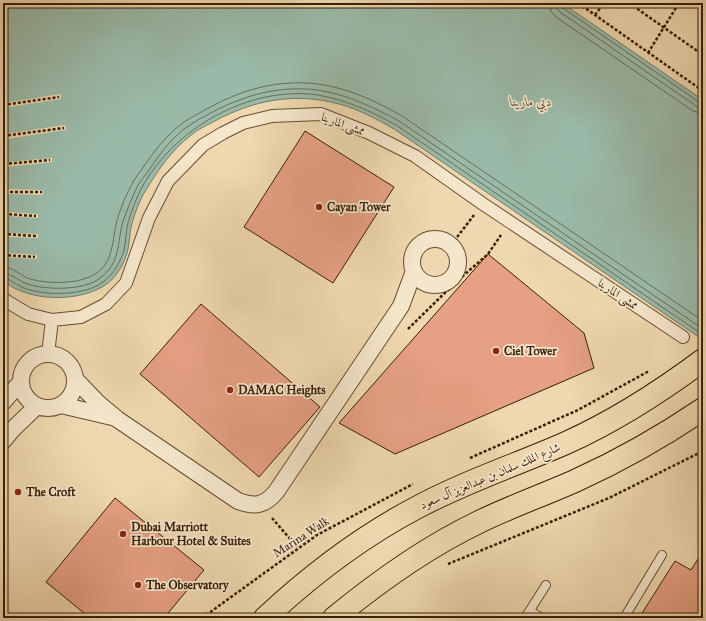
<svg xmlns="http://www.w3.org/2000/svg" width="706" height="621" viewBox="0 0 706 621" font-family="'IM FELL Great Primer',Amiri,serif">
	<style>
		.water { fill: #9abaa9; stroke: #737c68 }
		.pier { fill: #efd8af }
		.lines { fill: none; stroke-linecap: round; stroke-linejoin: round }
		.shore { stroke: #696c58; stroke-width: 1 }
		.building { fill: #e6a083; stroke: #381f07 }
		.service-casing { stroke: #664d31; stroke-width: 10 }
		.pedestrian-casing { stroke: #664d31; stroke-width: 14 }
		.minor-casing { stroke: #664d31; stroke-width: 18 }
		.primary-casing { stroke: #381f07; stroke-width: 24 }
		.path { stroke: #381f07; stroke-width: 2.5; stroke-dasharray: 3 2; stroke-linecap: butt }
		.service { stroke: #f5e6cb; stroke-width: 8 }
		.pedestrian { stroke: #f5e6cb; stroke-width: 12 }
		.minor { stroke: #f5e6cb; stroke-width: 16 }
		.primary { stroke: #efd8af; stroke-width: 22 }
		.poi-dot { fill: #8f2418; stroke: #f5e6cb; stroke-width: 1.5 }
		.labels { text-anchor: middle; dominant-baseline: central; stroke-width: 3.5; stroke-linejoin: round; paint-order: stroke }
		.street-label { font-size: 12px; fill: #381f07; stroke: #f5e6cb }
		.poi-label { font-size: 12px; font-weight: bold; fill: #381f07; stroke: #f5e6cb; text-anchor: start }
		.water-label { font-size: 13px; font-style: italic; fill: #554e38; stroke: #f5e6cb }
	</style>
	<rect width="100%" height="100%" fill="#efd8af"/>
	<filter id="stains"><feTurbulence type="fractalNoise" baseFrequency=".005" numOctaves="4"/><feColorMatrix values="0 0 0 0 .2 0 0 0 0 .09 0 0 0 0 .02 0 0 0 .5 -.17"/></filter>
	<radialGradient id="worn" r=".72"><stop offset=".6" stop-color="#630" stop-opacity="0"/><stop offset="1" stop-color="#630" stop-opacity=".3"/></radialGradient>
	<path class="water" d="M3,3h559l141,97v240l-309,-211c-17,-10 -36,-20 -55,-25 -45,-12 -86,-4 -126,18 -8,4 -16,8 -23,14 -18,14 -32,34 -44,54 -6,9 -11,23 -14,33 -3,10 -2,21 -5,30 -2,6 -5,14 -9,19 -19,32 -90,33 -115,8z"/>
	<path class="pier" d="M61,94v5l-58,9v-5z
		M65,125l1,5 -61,9 2,23 45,-4v4l-45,5 1,22 35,1v5l-35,-1 -1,18 31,2v4l-31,-2v17l31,1v4l-32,-1v16l31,2v4l-31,-2 -1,15 -2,-1v-143l1,6z"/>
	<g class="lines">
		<path class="shore" d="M549,3l2,8 5,6 137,94 10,3
			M555,3l1,5 4,4 136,94 7,2
			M560,3l3,5 136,94 4,1
			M3,267c9,0 16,7 24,11 18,6 51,7 68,-4 19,-11 17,-35 22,-53 3,-12 9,-26 15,-37 3,-6 8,-12 12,-18 10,-14 21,-29 35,-40 8,-7 17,-11 26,-16 35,-20 72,-31 113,-26 30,4 58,17 84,32l301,205
			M3,273c8,0 16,8 24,11 19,6 57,7 73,-6 21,-15 17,-36 23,-57 4,-11 9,-23 14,-34 3,-6 8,-11 12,-17 10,-15 21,-30 35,-41 7,-5 15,-10 23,-14 34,-19 71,-30 110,-25 29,4 56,17 82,31l304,208
			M3,278c6,0 15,8 21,10 21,8 61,8 79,-6 10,-7 18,-21 21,-32 2,-9 2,-19 4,-27 3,-11 8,-24 13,-34 32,-60 108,-104 177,-94 28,5 53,16 78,30l307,210"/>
	</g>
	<path class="building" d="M305,131l89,56 -61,96 -89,-56z
		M488,254l96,79 10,35 -199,86 -56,-31z
		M201,304l119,103 -61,70 -119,-103z
		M115,498l89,72 -40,48h-74l-44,-36z
		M703,551v67h-64l36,-57 16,9z"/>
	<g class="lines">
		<g class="service-casing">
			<path id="service" d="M530,611l12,7
				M525,618l21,-33
				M624,618l38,-63"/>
		</g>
		<g class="pedestrian-casing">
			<path id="pedestrian" d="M3,298l5,4 20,12 24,6 29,-3 25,-13 20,-21 23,-65 19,-37 35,-36 20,-12 20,-10 29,-7 49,-2 48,19 46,23 68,48 200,133
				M48,354l4,-34"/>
		</g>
		<g class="minor-casing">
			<path id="minor" d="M412 262a23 23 0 1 1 46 0a23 23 0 1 1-46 0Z
				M21 381a27 27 0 1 1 54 0a27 27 0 1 1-54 0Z
				M75,379l24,25 18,15 121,82c17,6 26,5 38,-9l125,-186 13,-35
				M3,402l17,-19
				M61,405l51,12
				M3,441l10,-12 24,-23"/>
		</g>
		<g class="primary-casing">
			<path id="primary" d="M265,618c45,-42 96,-81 151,-110 48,-26 100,-43 150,-65 49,-22 94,-51 137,-83
				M334,618c44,-36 91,-70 143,-95 32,-16 67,-28 100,-43 44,-20 86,-44 126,-71"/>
		</g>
		<path class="path" d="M578,3l125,88
			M629,3l74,52
			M595,15l9,-12
			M648,53l31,-50
			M3,105l56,-8
			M3,136l61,-8
			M3,156l2,36 -2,53
			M4,164l46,-4
			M5,192h37
			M4,214l32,2
			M3,234l33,2
			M451,245l23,-30
			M3,255l32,2
			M408,329l48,-47 32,-28 13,-19
			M470,458l108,-48 71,-39
			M272,518l26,30
			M448,564l161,-66 94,-47
			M202,618l115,-83 96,-51"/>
		<use href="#service" class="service"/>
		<use href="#pedestrian" class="pedestrian"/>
		<use href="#minor" class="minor"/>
		<use href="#primary" class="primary"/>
	</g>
	<g class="poi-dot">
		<circle cx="319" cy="207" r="4"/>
		<circle cx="496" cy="351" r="4"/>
		<circle cx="230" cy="390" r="4"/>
		<circle cx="18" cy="492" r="4"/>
		<circle cx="123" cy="534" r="4"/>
		<circle cx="138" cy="585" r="4"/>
	</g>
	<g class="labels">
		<g class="street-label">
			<text transform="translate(343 124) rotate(20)">ممشى المارينا</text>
			<text transform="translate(618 294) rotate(34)">ممشى المارينا</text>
			<text transform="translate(490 476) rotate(-23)">شارع الملك سلمان بن عبدالعزيز آل سعود</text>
			<text transform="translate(301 537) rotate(-33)">Marina Walk</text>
		</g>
		<g class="poi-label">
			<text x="327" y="207">Cayan Tower</text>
			<text x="504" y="351">Ciel Tower</text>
			<text x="238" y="390">DAMAC Heights</text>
			<text x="26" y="492">The Croft</text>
			<text x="131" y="527">Dubai Marriott<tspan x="131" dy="14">Harbour Hotel &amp; Suites</tspan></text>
			<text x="146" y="585">The Observatory</text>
		</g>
		<g class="water-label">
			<text x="531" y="102">دبي مارينا</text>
		</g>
	</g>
	<rect width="706" height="621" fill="none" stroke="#efd8af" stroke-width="16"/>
	<rect x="4" y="4" width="698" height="613" fill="none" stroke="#381f07" stroke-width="2"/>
	<rect x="8" y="8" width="690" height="605" fill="none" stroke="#381f07"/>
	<rect width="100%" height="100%" filter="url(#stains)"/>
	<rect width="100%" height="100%" fill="url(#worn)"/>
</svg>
